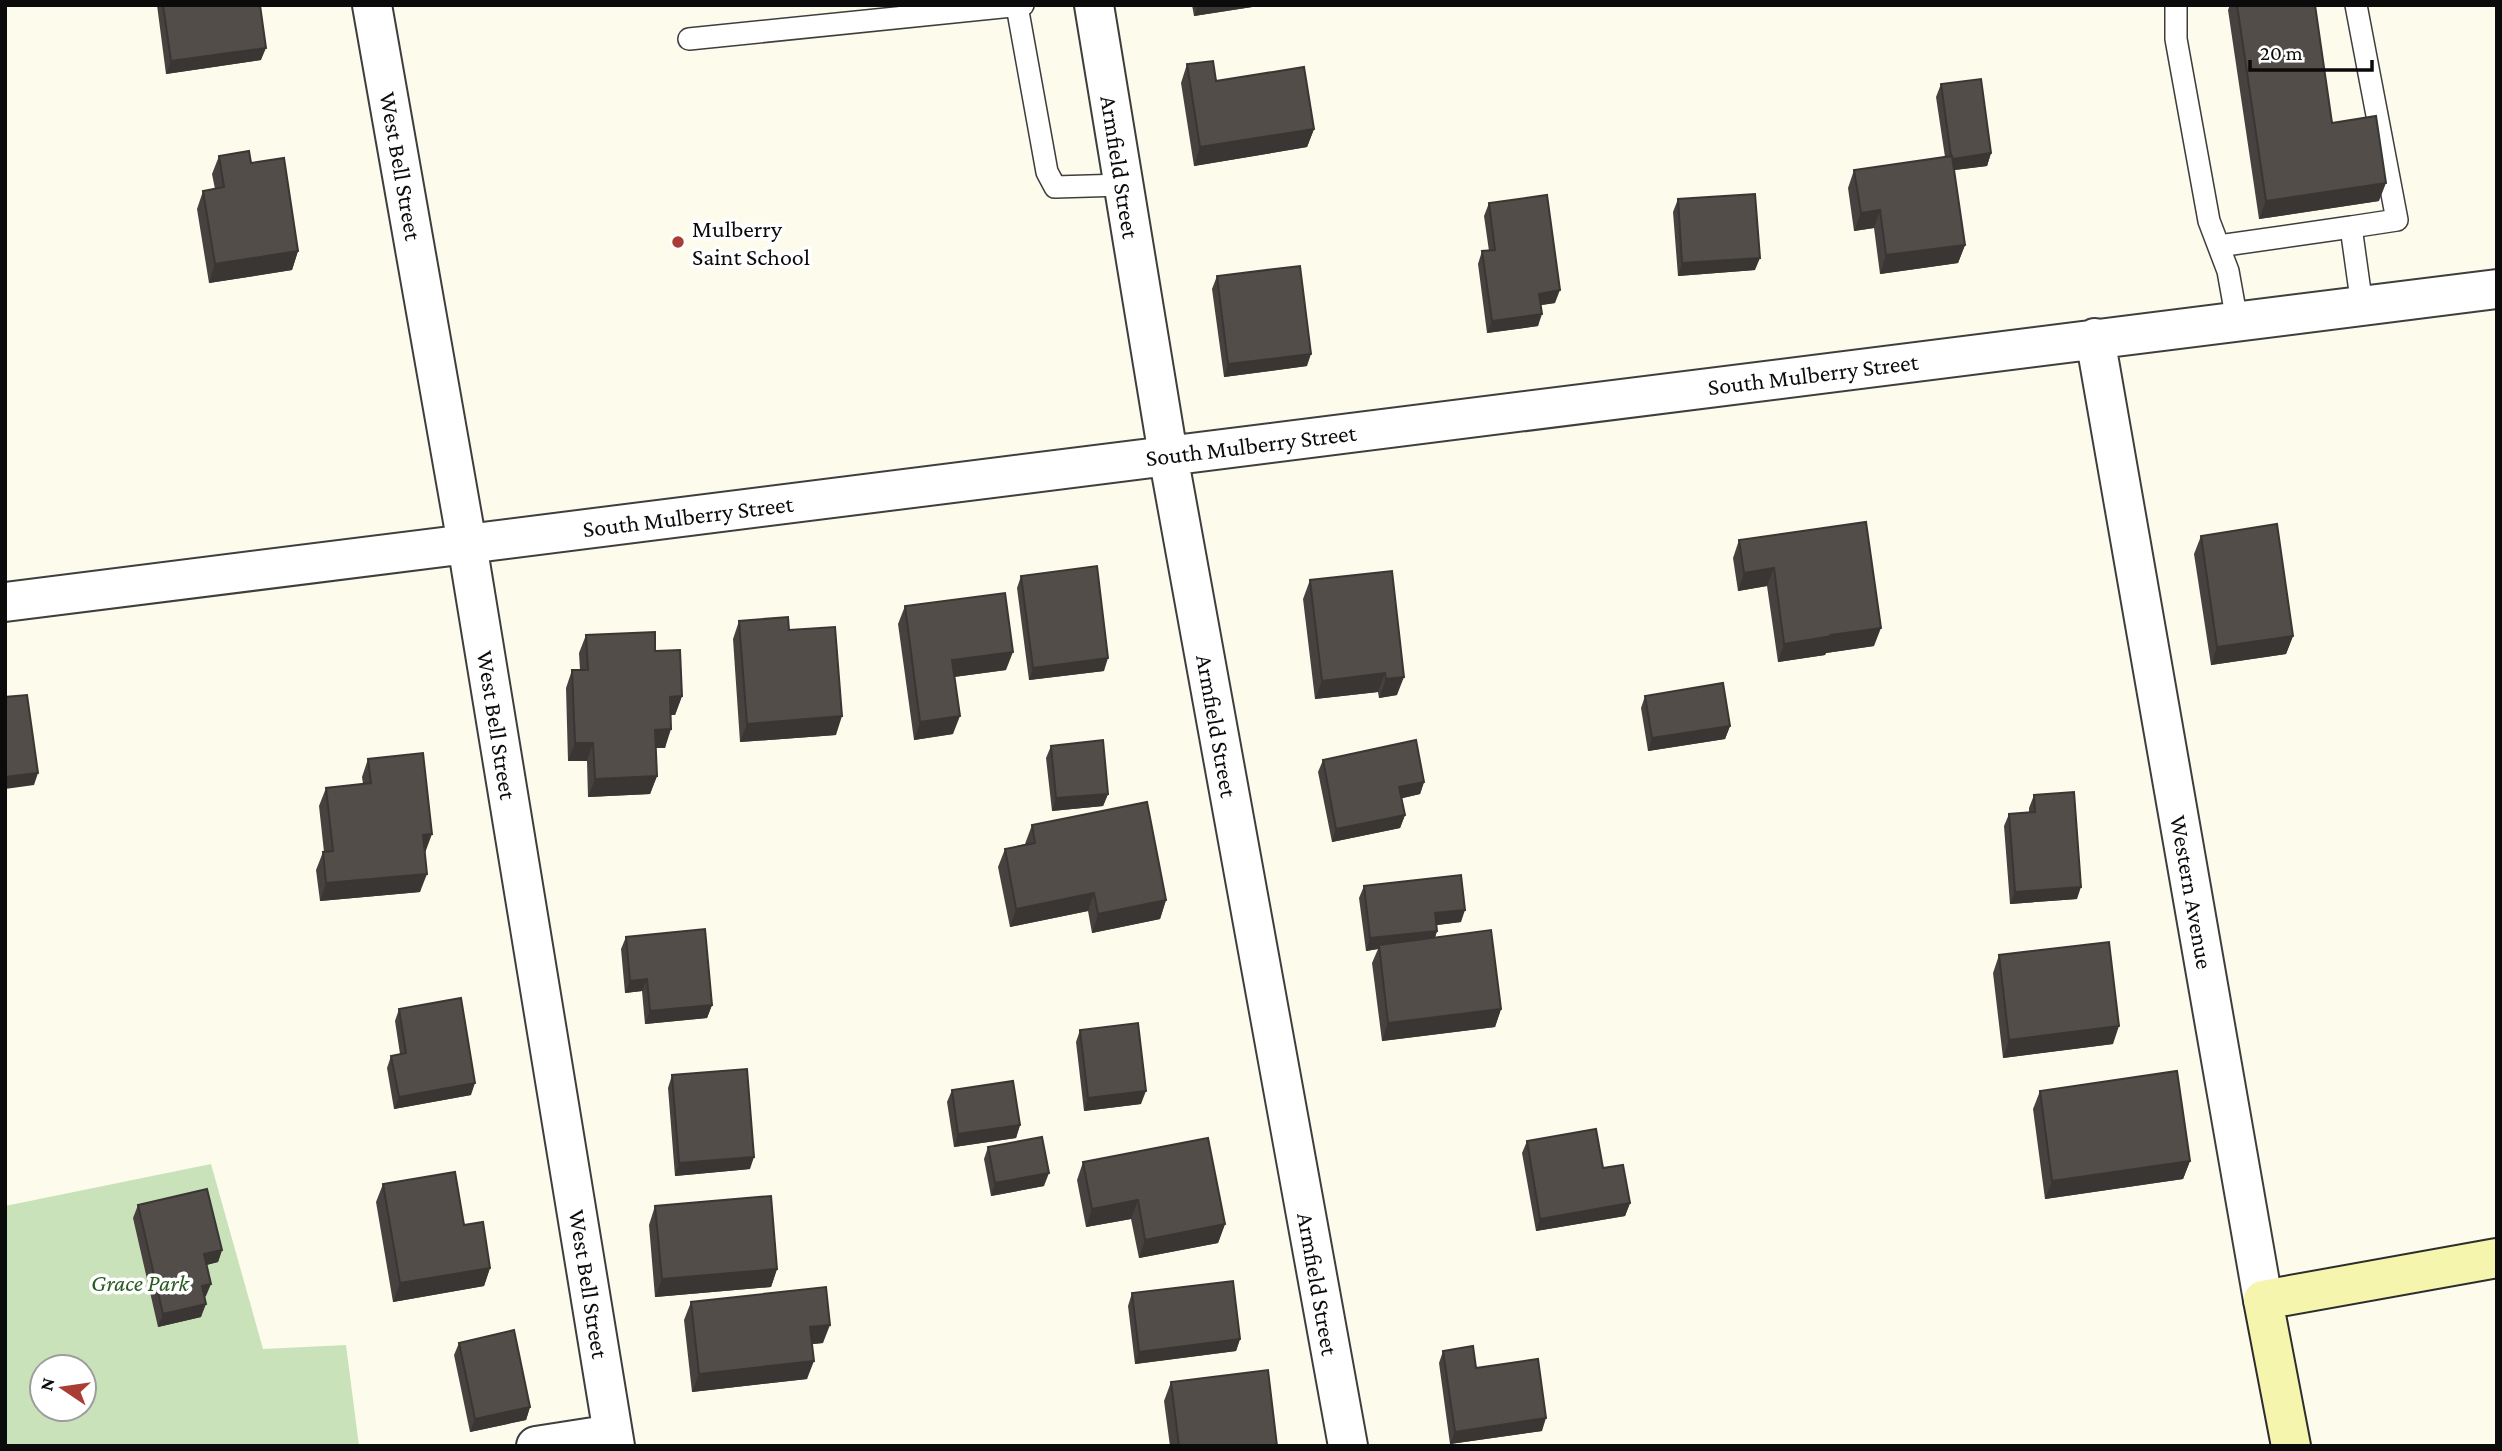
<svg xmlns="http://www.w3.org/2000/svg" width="2502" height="1451" viewBox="0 0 2502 1451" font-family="'Crimson Pro',serif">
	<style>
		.green { fill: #cae2b9; fill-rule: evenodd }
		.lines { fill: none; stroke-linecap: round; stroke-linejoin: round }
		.lane-casing { stroke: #3e3e3e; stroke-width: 24 }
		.street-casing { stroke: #3e3e3e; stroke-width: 42 }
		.secondary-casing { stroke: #2d2d2d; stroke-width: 42 }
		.lane { stroke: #fff; stroke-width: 21 }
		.street { stroke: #fff; stroke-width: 38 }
		.secondary { stroke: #f5f5ae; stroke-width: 38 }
		.wall { fill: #47423f }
		.shaded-wall { fill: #393633 }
		.building { fill: #524d49; stroke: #393633; stroke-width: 2 }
		.poi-dot { fill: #a93c34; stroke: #fff; stroke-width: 2.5 }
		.labels { text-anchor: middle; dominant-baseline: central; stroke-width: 7; stroke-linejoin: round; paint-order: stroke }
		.street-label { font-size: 24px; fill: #0b0b0b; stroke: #fff }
		.poi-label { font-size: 24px; fill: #0b0b0b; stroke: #fff; text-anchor: start }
		.park-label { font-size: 24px; font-style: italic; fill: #295a24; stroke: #fff }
	</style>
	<rect width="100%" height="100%" fill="#fdfbeb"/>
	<path class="green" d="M211,1164l52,185 83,-4 13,101h-354v-240zM42,1367h42v42h-42z"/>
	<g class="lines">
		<g class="lane-casing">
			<path id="lane" d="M2176,5v34l33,182 19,50 9,50
				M2356,5l41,215 -46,7 11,79
				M1017,6l30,166 8,15 68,-2
				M689,39l334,-34
				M2219,246l132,-19"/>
		</g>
		<g class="street-casing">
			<path id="street" d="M372,5l95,539 148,902
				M1094,5l74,450 180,991
				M2095,338l168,962
				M5,602l2492,-313
				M536,1446l77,-12"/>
		</g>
		<g class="secondary-casing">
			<path id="secondary" d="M2291,1446l-28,-146 234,-42"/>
		</g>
		<use href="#lane" class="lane"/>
		<use href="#street" class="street"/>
		<use href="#secondary" class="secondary"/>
	</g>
	<path class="wall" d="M157,5h103l1,55 -95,14z
		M1192,5h73l-71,11z
		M2230,5h85l17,118 47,78 -120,18 -31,-209z
		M1187,64l29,17 98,48 -7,18 -113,19 -13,-83z
		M1941,84l50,69 -4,13 -33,4 11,75 -7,18 -78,11 -6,-46 -20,3 -6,-43 6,-18 91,-13 -9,-60z
		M219,156l32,7 47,88 -6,19 -83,13 -12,-74 6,-18 12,-2 -3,-15z
		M1678,199l77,71 -77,6 -5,-64z
		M1489,203l66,100 -14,2 -3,21 -51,7 -9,-69 4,-13h7l-5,-35z
		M1217,276l90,90 -83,11 -12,-88z
		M2201,536l92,100 -7,18 -75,11 -17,-111z
		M1739,540l135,106 -48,7 -1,2 -47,7 -11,-76 -29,5 -5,-33z
		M1392,571l5,124 -18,3 -1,-6 -63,7 -12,-100 7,-19z
		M1021,576l83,95 -75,9 -12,-92z
		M905,606l101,64 -52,7 -1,57 -39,6 -16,-116z
		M739,621l50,9 47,105 -96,7 -7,-103z
		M586,635l69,16 27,45 -7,19h-4l-6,33h-10l2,28 -7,18 -62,3 -1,-36h-19l-2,-73 6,-18h8l-1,-17z
		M1645,696l85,30 -5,13 -77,12 -7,-43z
		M1051,746l57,48 -5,12 -51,5 -6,-53z
		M368,759l57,94 -5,39 -100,9 -4,-31 7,-18h1l-5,-46 7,-18 37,-4 -1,-7z
		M1323,760l101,22 -4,12 -18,4 3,17 -5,13 -68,14 -14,-70z
		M2034,795l43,104 -67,5 -6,-78 5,-12 20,-2v-4z
		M1032,825l134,75 -6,19 -68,14 -4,-22 -78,16 -12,-60 7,-18 20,-5z
		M1364,886l97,36 -25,3 1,6 -2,7 66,71 -6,18 -113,14 -10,-78 6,-14 -12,2 -7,-53z
		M626,937l86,68 -5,13 -62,6 -3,-33 -17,2 -4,-44z
		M1999,955l114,89 -110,14 -10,-85z
		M399,1009l72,86 -77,14 -7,-41 4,-12 9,-2 -5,-33z
		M1080,1030l61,74 -57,7 -8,-69z
		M672,1075l78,94 -75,7 -7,-88z
		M952,1090l68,35 -4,13 -62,9 -7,-45z
		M2040,1091l150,70 -7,18 -138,20 -12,-90z
		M1527,1141l76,27 27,35 -5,13 -89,15 -14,-78z
		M988,1147l56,39 -53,10 -7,-37z
		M1083,1162l142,62 -7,19 -79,15 -8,-39 -45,8 -9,-47z
		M383,1184l81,41 26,43 -6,18 -91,16 -17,-100z
		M138,1205l84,45 -4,12 -12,3v31l-2,1 -3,20 -43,10 -25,-109z
		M655,1206l122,63 -6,18 -116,10 -6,-72z
		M1132,1293l108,46 -4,12 -101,13 -7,-58z
		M691,1302l132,41 -11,1 -5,35 -115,13 -8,-72z
		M459,1343l71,64 -4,13 -56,12 -16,-77z
		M1443,1351l33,17 66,63 -92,13 -11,-81z
		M1171,1382l106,64h-107l-6,-45z"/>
	<path class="shaded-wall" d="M1198,5h67l-71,11z
		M266,48l-5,12 -95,14 5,-13z
		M1314,129l-7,18 -113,19 6,-19z
		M1991,153l-4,13 -40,5 5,-12z
		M2386,183l-7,18 -120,18 7,-18z
		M1880,210l-6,18 -20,3 7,-18z
		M1965,245l-7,18 -78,11 6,-19z
		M298,251l-6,19 -83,13 6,-19z
		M1760,258l-5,12 -77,6 4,-13z
		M1560,290l-5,13 -20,3 4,-12z
		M1542,314l-4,12 -51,7 5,-12z
		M1311,354l-4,12 -83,11 4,-13z
		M1774,568l-7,18 -29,5 6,-18z
		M1881,628l-7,18 -48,7 -1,2 -47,7 6,-18 47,-9z
		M2293,636l-7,18 -75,11 6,-18z
		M1013,652l-7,18 -60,8 6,-18z
		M1108,658l-4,13 -75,9 4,-12z
		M1385,673l-7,19 -63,7 7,-18z
		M1404,677l-7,18 -18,3 7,-19z
		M682,696l-7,19h-12l7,-18z
		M842,716l-6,19 -96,7 7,-18z
		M960,716l-7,18 -39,6 6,-18z
		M1730,726l-5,13 -77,12 4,-13z
		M671,729l-6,19h-17l7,-18z
		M575,743h18l-6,18h-19z
		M38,773l-4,12 -29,4v-12z
		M657,776l-7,18 -62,3 7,-18z
		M1424,782l-4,12 -25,6 4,-13z
		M1108,794l-5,12 -51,5 4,-13z
		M1405,815l-5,13 -68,14 4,-13z
		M432,834l-7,19 -2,-18z
		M427,874l-7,18 -100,9 6,-18z
		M2081,887l-4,12 -67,5 5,-12z
		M1094,893l-6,18 -78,16 6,-18z
		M1166,900l-6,19 -68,14 6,-19z
		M1465,910l-4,12 -31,4 5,-13z
		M1437,931l-4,12 -54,2 -1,4 -12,2 4,-13z
		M647,979l-5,12 -17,2 5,-12z
		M712,1005l-5,13 -62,6 5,-13z
		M1501,1009l-6,18 -113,14 6,-18z
		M2119,1026l-6,18 -110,14 6,-18z
		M475,1083l-4,12 -77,14 5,-12z
		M1146,1091l-5,13 -57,7 4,-13z
		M1020,1125l-4,13 -62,9 4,-13z
		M754,1157l-4,12 -75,7 4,-13z
		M2190,1161l-7,18 -138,20 7,-18z
		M1049,1173l-5,13 -53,10 4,-13z
		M1138,1200l-7,19 -45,8 6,-18z
		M1630,1203l-5,13 -89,15 4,-12z
		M1225,1224l-7,19 -79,15 6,-18z
		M222,1250l-4,12 -19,5 5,-13z
		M490,1268l-6,18 -91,16 7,-19z
		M777,1269l-6,18 -116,10 7,-18z
		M211,1284l-5,12 -9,3 5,-13z
		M206,1304l-5,13 -43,10 5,-13z
		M830,1325l-7,18 -20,2 7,-18z
		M1240,1339l-4,12 -101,13 4,-12z
		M814,1361l-7,18 -115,13 7,-18z
		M530,1407l-4,13 -56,12 5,-13z
		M1546,1418l-4,13 -92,13 5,-12z"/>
	<path class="building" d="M163,5h97l6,43 -95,13z
		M2237,5h78l17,118 44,-7 10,67 -120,18z
		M1213,61l3,20 88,-14 10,62 -114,18 -13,-83z
		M1981,79l10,74 -38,6 -1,-3h-1l-10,-72z
		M249,151l2,12 33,-5 14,93 -83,13 -12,-73 21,-4 -5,-31z
		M1952,156l13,89 -79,10 -6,-45 -19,3 -7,-43z
		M1755,194l5,64 -78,5 -4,-64z
		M1547,195l13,95 -21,4 3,20 -50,7 -10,-70 13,-1 -6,-47z
		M1300,266l11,88 -83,10 -11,-88z
		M1866,522l15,106 -50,7 1,1 -48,8 -10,-76 -30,5 -5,-33z
		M2277,524l16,112 -76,11 -16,-111z
		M1097,566l11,92 -75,10 -12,-92z
		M1392,571l12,106 -18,2 -1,-6 -63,8 -12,-101z
		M1005,593l8,59 -61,8 8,56 -40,6 -15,-116z
		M788,617l1,13 46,-3 7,89 -95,8 -8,-103z
		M655,632v19l25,-1 2,46 -12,1 1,32 -16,1 2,46 -62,3 -2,-36h-18l-3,-73h16l-2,-35z
		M1723,683l7,43 -78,12 -7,-42z
		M27,695l11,78 -33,4v-80z
		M1103,740l5,54 -52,4 -5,-52z
		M1416,740l8,42 -25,5 6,28 -69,14 -13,-69z
		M423,753l9,81 -9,1 4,39 -101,9 -3,-31 10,-1 -7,-63 45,-5 -3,-24z
		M2074,792l7,95 -66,5 -6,-78 26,-2 -1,-17z
		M1147,802l19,98 -68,14 -4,-21 -78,16 -11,-60 30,-6 -3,-18z
		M1461,875l4,35 -30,3 2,18 -67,7 -6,-52z
		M705,929l7,76 -62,6 -3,-32 -17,2 -4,-44z
		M1491,930l10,79 -113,14 -9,-78z
		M2109,942l10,84 -110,14 -10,-85z
		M461,998l14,85 -76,14 -8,-41 15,-3 -7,-44z
		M1138,1023l8,68 -58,7 -8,-68z
		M747,1069l7,88 -75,6 -7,-88z
		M2177,1071l13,90 -138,20 -12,-90z
		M1013,1081l7,44 -62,9 -6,-44z
		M1596,1129l7,39 20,-3 7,38 -90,16 -13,-78z
		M1042,1137l7,36 -54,10 -7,-36z
		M1208,1138l17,86 -80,16 -7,-40 -46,9 -9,-47z
		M455,1172l9,53 19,-3 7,46 -90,15 -17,-99z
		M207,1189l15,61 -18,4 7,30 -9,2 4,18 -43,10 -25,-109z
		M771,1196l6,73 -115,10 -7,-73z
		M1233,1281l7,58 -101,13 -7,-59z
		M826,1287l4,38 -20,2 4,34 -115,13 -8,-72z
		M514,1330l16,77 -55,12 -16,-76z
		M1473,1346l3,22 62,-9 8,59 -91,14 -12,-81z
		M1268,1370l9,76h-98l-8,-64z"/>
	<circle class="poi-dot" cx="678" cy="242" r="7"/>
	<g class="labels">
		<g class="street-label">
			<text transform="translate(401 166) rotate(80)">West Bell Street</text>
			<text transform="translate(1120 167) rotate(81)">Armfield Street</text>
			<text transform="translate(1813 374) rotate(-7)">South Mulberry Street</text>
			<text transform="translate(1251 445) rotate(-7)">South Mulberry Street</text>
			<text transform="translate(688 516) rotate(-7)">South Mulberry Street</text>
			<text transform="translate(497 725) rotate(81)">West Bell Street</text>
			<text transform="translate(1217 726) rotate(80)">Armfield Street</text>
			<text transform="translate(2192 892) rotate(80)">Western Avenue</text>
			<text transform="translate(589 1284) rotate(81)">West Bell Street</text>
			<text transform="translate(1318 1284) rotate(80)">Armfield Street</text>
		</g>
		<g class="poi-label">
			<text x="692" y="228">Mulberry<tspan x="692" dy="28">Saint School</tspan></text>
		</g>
		<g class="park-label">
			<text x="140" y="1282">Grace Park</text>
		</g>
	</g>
	<rect width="2502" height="1451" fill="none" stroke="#0b0b0b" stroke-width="14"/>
	<g transform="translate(63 1388) rotate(283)"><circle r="33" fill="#ffffff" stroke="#9d9d9d" stroke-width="2"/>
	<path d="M0-5L12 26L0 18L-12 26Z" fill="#a93c34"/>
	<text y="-10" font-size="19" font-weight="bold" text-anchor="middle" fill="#0b0b0b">N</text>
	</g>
	<path d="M2250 60v10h122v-10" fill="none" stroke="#0b0b0b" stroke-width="3.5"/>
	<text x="2260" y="60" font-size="21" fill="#0b0b0b" stroke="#ffffff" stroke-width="5" paint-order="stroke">20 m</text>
</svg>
